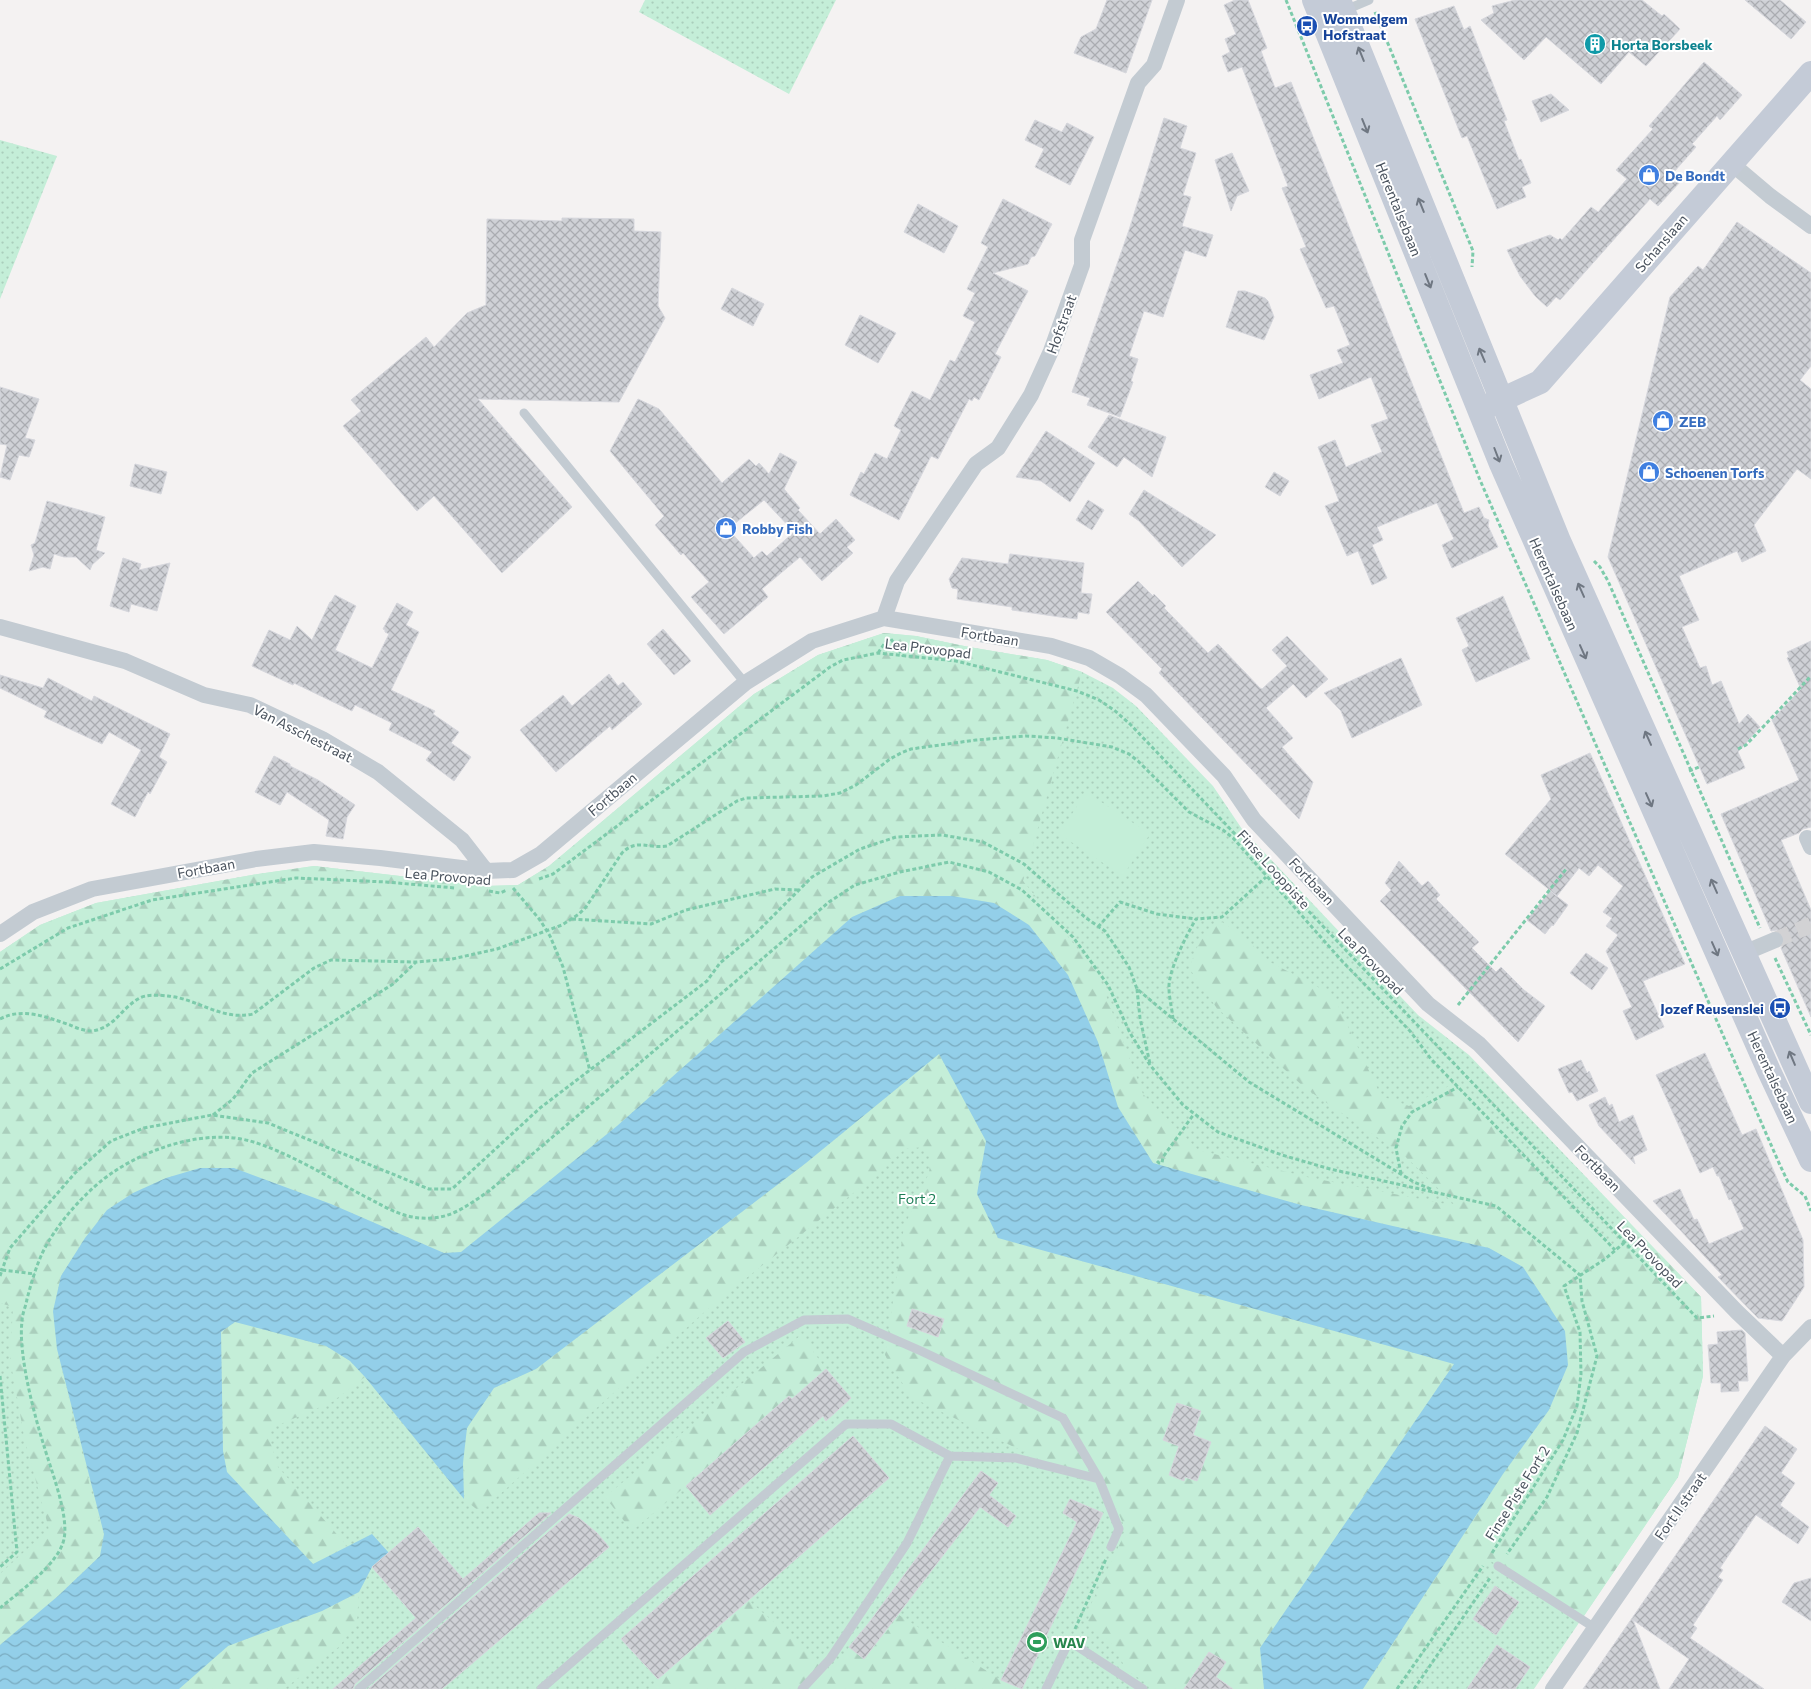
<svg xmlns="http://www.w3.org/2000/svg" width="1811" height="1689" viewBox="0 0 1811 1689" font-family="Commissioner,sans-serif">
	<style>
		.grass { fill: url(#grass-dots) }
		.forest { fill: url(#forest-firs) }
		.pitch { fill: #c4eed8 }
		.water { fill: url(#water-waves) }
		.building { fill: url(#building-cross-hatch); stroke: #d6d7dd; fill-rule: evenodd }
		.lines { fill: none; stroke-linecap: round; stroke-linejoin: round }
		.street-tunnel { stroke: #d2d2d4; stroke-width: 16; stroke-dasharray: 16 8; stroke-linecap: butt }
		.path { stroke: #7dcbab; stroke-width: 3; stroke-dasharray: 4 2.5; stroke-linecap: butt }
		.lane { stroke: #c3cbd2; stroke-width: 9 }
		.street { stroke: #c3cbd2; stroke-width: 16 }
		.secondary { stroke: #c4cbd7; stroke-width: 24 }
		.oneway { stroke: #6f7782 }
		.labels { text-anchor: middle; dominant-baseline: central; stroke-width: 4; stroke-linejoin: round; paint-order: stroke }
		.transit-label { font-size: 14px; font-weight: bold; fill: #164399; stroke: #fff; text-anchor: start }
		.culture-label { font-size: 14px; font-weight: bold; fill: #0d838f; stroke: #fff; text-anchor: start }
		.shop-label { font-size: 14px; font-weight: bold; fill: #366cbe; stroke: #fff; text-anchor: start }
		.street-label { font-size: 14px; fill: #4a535e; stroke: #fff }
		.park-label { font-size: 14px; fill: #1c7e56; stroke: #fff }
		.leisure-label { font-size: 14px; font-weight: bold; fill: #27864d; stroke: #fff; text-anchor: start }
	</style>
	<defs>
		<pattern id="grass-dots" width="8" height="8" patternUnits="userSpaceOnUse" patternTransform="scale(1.25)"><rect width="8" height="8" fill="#c4eed8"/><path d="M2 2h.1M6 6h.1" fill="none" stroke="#aacebc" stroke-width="1.8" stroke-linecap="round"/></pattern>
		<pattern id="forest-firs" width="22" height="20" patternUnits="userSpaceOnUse" patternTransform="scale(1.25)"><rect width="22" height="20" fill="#c4eed8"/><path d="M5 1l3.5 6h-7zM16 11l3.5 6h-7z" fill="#aacebc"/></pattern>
		<pattern id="water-waves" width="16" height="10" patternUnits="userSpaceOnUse" patternTransform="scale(1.25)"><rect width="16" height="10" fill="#93cfe9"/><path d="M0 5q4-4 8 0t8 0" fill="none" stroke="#7aabc0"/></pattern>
		<pattern id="building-cross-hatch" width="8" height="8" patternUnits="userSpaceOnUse" patternTransform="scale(1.25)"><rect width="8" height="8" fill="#cfd1d6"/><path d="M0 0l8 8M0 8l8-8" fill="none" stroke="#aaacb1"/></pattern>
	</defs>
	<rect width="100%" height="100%" fill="#f4f2f2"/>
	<path class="grass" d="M645,0h191l-47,94 -150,-82z
		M0,140l57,16 -57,143z
		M884,633l32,3 53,11 78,13 35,12 31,16 23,18 77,80 29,43 176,186 51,40 232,242 2,79 -25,101 -144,212h-1534v-737l40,-27 56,-22 162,-29 56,-8 172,20 32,-1 31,-19 205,-172 64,-39z"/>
	<path class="forest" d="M884,633l32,3 53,11 78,13 35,12 -59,209 75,93 45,120 55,56 109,27 149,29 -50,-49 -101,-69 -89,-81 -27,-39 13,-33 20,-13 23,16 25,24 63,33 48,101 28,10 46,-23 160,167 44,3 42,44 2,79 -25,101 -98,145 -6,-2 -86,-61 -91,130h-33l139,-215 46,-64 -60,-162 -188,-43 -148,-42 -35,-56 -20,-65 -30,-67 -36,-46 -132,-33 -48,21 -235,209 -156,126 -17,1 -113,-49 -224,6 -25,32 -21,34 -8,35 4,38 37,154 10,31 -4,22 -42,40 -58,49v-71l49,-45 -24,-88 -15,-82 3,-52 -13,-4v-351l40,-27 56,-22 162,-29 56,-8 172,20 32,-1 31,-19 205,-172 64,-39z
		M939,1054l47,87 -9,53 21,44 456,126 -193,283 3,42h-108l-30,-19 -11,-23 -27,-26 4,-19 34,-71 -9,-22 -23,-23 -183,-89 -26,-42 19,-128 25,-54 2,-17 -8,-9 -18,2 -29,26 -166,132 -230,205 -16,-13 -1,-36 4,-35 27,-40 42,-19 270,-206z
		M236,1322l90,24 24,15 15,16 -33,25 -65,28 11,37 70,80 -35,17 -86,-92 -4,-21 -2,-119z
		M801,1335l25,34 -25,22 -3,15 -9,-10 -103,90 -54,45 -27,-34z
		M359,1592l-2,29 -17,25 -56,43h-105l49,-43 94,-35z
		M748,1600l83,71 18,-24 16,12 8,-10 -16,-13 8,-8 15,12 19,-25 102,65 21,9h-368l4,-10z"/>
	<path class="pitch" d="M1086,792l64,42 -27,42 -64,-42z"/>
	<path class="water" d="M900,896h52l42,7 35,22 39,50 30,67 20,65 35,56 148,42 188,43 34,19 42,64 3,34 -19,45 -46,64 -140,215h-99l-4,-41 194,-284 -456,-126 -21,-44 9,-53 -47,-87 -133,109 -270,206 -42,19 -27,40 -4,35 1,36 -99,-122 -15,-16 -24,-15 -91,-24 -14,10 2,119 4,21 86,92 59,-30 17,19 -17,14 -13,25 -37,19 -94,35 -49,43h-179v-44l58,-49 42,-40 4,-22 -47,-185 -4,-38 8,-35 24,-38 22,-28 26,-17 33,-15 34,-10h34l97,36 113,49 17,-1 156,-126 235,-209z"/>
	<path class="building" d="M1107,0h45l-26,73 -52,-20 7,-16 15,-8z
		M1235,0h13l19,48 -6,3 14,37 16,-6 173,431 15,-6 5,11 5,2 -1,6 10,21 -46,21 -10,-23 12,-6 -17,-36 -60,24 6,13 -11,5 15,33 -15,7 -14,-34 -11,5 -22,-50 14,-5 -21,-54 17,-7 11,27 36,-15 -11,-27 17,-6 -17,-42 -52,22 -9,-24 33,-12 -6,-13 13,-5 -16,-39 -8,2 -26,-59 6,-2 -24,-59 6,-2 -46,-119 -14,5 -6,-16 8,-4 -5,-13 11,-5 -12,-29z
		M1515,0h127l20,16 2,-2 16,15 -34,37 -17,-14 -28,32 -55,-47 -22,23 -43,-40 13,-7 -2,-7z
		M1745,0h35l26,22 -15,17z
		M1454,6l10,24 6,-4 37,94 -3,1 15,39 2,-1 10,24 -9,4 4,10 -29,12 -30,-73 -5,2 -47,-119z
		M1704,62l38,33 -22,25 -3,-4 -25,28 4,3 -23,26 8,8 -23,25 -8,-7 -90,101 -4,-3 -9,10 -12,-11 -15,-20 -13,-26 43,-15 8,5 2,-2 2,2 29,-33 7,5 29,-33 -11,-9 37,-41 -4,-3z
		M1551,94l18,16 -28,12 -9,-21z
		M1164,118l23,8 -7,22 16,5 -13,42 8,2 -9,29 31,9 -7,22 -21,-7 -22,67 -19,-6 -15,45 9,3 -7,22 2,1 -13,35 -33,-12 3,-7 -18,-6 57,-162z
		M1035,120l27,12 5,-9 27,14 -24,48 -35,-18 9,-18 -19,-9z
		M1232,153l17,38 -12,5 -6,15 -16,-51z
		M1003,199l49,25 -17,32 -4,1 -3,7 -35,9 35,18 -33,63 6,3 -22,43 -5,-3 -2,4 -3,-2 -31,60 -7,-3 -32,64 -49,-25 11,-23 3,2 11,-21 12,6 14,-29 -7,-4 18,-35 18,9 20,-40 5,2 20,-40 -12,-6 12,-23 -8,-4 21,-42 -7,-4z
		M918,204l40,22 -14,27 -40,-21z
		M562,218l72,1v12l27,1 -3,74 7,12 -46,84 -141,-3 94,108 -70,66 -68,-77 -17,15 -74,-85 18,-15 -10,-11 75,-63 8,10 33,-34 19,-8 1,-86 75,2z
		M1737,222l74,51v93l-11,14 11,9v90l-14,-10 -43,56 12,26 -24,11 -5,-11 -58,25 20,44 -17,7 18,41 6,-2 6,19 9,-4 18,43 9,-10 12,13 -22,25 7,16 -38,16 -99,-227 62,-260 28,-31 5,4z
		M732,288l32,16 -11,22 -32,-17z
		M1238,291h7l20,7 3,3 6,16 -10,23 -38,-13z
		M860,315l36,18 -18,30 -33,-18z
		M0,387l39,12 -14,39 10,2 -6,17 -10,-2 -9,25 -10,-3 7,-32 -7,-1z
		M638,399l21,10 63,74 27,-24 7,7 3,-3 10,11 11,-21 17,9 -13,27 16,19 -2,2 22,24 16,-15 19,21 -8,7 6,6 -31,28 -22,-24 -38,32 6,8 -44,37 -33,-37 18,-15 -26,-29 -2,2 -26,-30 9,-9 -54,-65zM764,500l30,32 -27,24 -5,-5 -8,7 -26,-29z
		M1109,415l57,22 -14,40 -28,-20 -7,10 -29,-20z
		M1046,431l49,32 -25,39 -29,-21 -25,-4z
		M135,464l32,8 -6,22 -31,-8z
		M1274,472l15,9 -9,15 -15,-9z
		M1144,490l72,45 -34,32 -43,-46 -10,-7z
		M1088,500l16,10 -12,20 -16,-10z
		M47,501l58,16 -9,33 9,3 -13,12 -2,5 -14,-13h-12l-10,-3 -4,15 -7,-2 -14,4 5,-16 -3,-10 4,-2z
		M1010,554l74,9 -3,30 11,1 -3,20 -11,-2 -1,7 -17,-2 -48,-7v-3l-55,-8 1,-10 -6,-1 -3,-9 13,-21 46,6z
		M123,558l18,6 -2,6 31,-7 -13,48 -26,-7 -2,8 -19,-6z
		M1138,581l15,15 1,-2 12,12 -2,2 44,45 10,-9 42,44 2,1 25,-23 -15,-16 15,-14 41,43 -22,19 -13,-14 -27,24 27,30 -11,9 31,35 -14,37 -140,-146 3,-4 -56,-57z
		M335,595l21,11 -21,44 37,18 17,-34 -4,-2v-2l-2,-1 14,-26 16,9 -7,13 13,7 -28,58 44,21 -2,3 26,18 -8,11 20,14 -17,24 -28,-21 6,-8 -43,-22 3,-7 -37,-18 -3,6 -58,-28 -1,2 -41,-19 17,-36 21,10 7,-14 15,14 18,-38h1z
		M1503,596l27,63 -54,23 -14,-32 7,-4 -13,-28z
		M663,629l28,32 -17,14 -27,-31z
		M1811,641v186l-8,2 -4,4 -18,7 30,70v107l-30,-69 4,-6 -1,-6 -7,-6 -6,1 -50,-117 78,-34 -27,-60 29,-31 -14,-31 2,-1 -2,-5z
		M1401,658l21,47 -70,33 -11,-27 -17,-18z
		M609,674l9,12 5,-4 19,22 -30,26 -2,-4 -54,46 -36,-42 43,-35 9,11z
		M0,675l43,13 5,-10 44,23 2,-5 76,38 -11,23 8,5 -17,32 -2,-2 -13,25 -24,-13 30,-54 -32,-18 -7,12 -58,-27 3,-6 -47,-23z
		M1590,753l95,211 -42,17 21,46 -28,13 -13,-29 9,-4 -26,-56 12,-16 -12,-9 6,-8 -9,-6 20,-26 -25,-21 -9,11 -10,-8 -22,28 -52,-42 46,-55 -10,-24z
		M274,756l16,8v2l28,14 37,25 -8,12 -4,22 -17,-3 3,-16 -42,-28 -7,13 -25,-13z
		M1399,861l23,25 6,-5 12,14 -4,4 43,43 -7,6 24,24 5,-5 23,23 21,16 -27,36 -138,-141 11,-11 -6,-7z
		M1550,891l18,14 -15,21 -1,-1 -7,9 -18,-14z
		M1586,953l22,15 -16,22 -22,-17z
		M1705,1053l37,82 14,-6 47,111 1,47 -22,34 -24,-3 -40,-41 4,-2 -69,-74 27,-12 14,31 3,-1 12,25 35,-15 -13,-30 -2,1 -10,-24h-2l-4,-9 -13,6 -44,-98z
		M1581,1060l6,13 2,-2 9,20 -21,10 -5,-9 -3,1 -11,-24z
		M1605,1097l4,9 3,-2 7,18 14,-7 14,35 -14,7 2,7 -36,-38 -10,-21z
		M912,1309l32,10 -6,18 -31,-11z
		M728,1321l17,21 -22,16 -17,-20z
		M1742,1330l3,3 3,48h-10l1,10 -18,1v-9h-10l-3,-38 10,-1 -1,-12z
		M826,1369l25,29 -25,23 -3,-5 -113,99 -24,-29 103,-90 3,3z
		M1177,1403l24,8 -8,24 18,7 -14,39 -12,-4 -1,4 -15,-6 10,-29 -16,-6z
		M1765,1426l32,23 -16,24 14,10 -15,22 29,22 -11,17 -42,-29 -36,53 3,2 -5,7 5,3 -30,45 4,3 -7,10 74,51h-95l20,-30 -56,-39 27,69h-77z
		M853,1436l36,42 -231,201 -37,-40z
		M981,1471l17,12 -9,12 27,21 -8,11 -28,-20 -116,152 -15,-12 19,-23z
		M1070,1499l33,14 -81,176 -21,-9 76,-158 -14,-9z
		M539,1513h12l-196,171 -2,5h-20l83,-71 -44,-51 46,-40 45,52z
		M569,1514l10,4 18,15 12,14 -167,142h-74z
		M1811,1578v43l-29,-19 12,-19z
		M1495,1586l24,16 -23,33 -23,-16z
		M1497,1645l33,22 -15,22h-48z
		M1209,1652l17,10 -10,15 17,12h-49z"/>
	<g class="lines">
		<path class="street-tunnel" d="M1775,940l36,-15"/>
		<path class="path" d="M1286,0l194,480 299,683 9,19 17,14 6,15
			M1375,12l98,239 -1,16
			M1594,561l6,6 8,14 152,347
			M891,639l12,17
			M878,653l11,-16
			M1738,749l8,-4 65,-69
			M1689,771l10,-4
			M539,879l14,-5 277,-207 13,-7 35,-7 78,8 121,30 22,9 15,10 16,14 567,594 17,-2
			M513,888l27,32 10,16 13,31 27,104
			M489,891l11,2 7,-3
			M572,919l79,5 35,-14 89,-21 23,1
			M1098,927l22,-25 37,12 39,5
			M1775,958l36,77
			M0,969l68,-41 84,-28 144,-22 90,4 69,6
			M1137,989l3,29 10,46
			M1458,1005l109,-137
			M0,1019c23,-12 46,-2 70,6 6,3 15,6 22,6 22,-3 29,-22 46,-32 7,-5 21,-4 30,-3 30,3 54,25 85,18l61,-46 17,-8 85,2 36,-3 45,-10 65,-24 17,-11 7,-7 36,-54c15,-15 27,-4 45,-7l70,-45 9,-3 77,-2 17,-3 16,-8 34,-26 11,-6 10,-4 65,-9 50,-4 31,2 55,9 17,7 9,7 51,51 34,18 10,8 109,123 68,70 21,28 184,191
			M1173,1019c-1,-11 -4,-21 -4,-31 -1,-17 18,-54 27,-69l26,-2 44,-40
			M213,1115l20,-16 19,-26 141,-89 23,-22
			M1157,1161l2,2h3l1,-6 31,-43
			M1401,1174l-5,-26 6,-22 10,-14 46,-25
			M0,1269l2,1 8,-22 65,-75 36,-32 33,-13 68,-13 56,8 161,66h23l88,-81 167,-127 13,-18 35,-29 57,-57 48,-28 36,-12 46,-2 41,7 41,22 62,54 19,13 24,36 8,22 112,93 165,100 19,8
			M0,1276l2,-6 33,4
			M0,1376l17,176 -17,15
			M1492,1553l71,-113 14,-34 4,-32 -1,-42 -16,-46 41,-27 19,-16
			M0,1608c19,-16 59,-44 64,-69 5,-24 -13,-69 -20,-93 -10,-32 -26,-92 -22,-125 0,-7 4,-15 5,-22 4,-15 8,-29 14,-43 13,-30 47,-68 74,-85 36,-24 92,-42 135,-30 36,10 80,37 114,55 24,12 40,24 68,22 22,-1 39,-15 57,-27l340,-289 26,-17 45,-13 49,-10 40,10 33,18 51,47 35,48 22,48 20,32 33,40 35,27 64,23 48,14 166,37 84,69 2,26 15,55 -20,77 -30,64 -40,57
			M1075,1629l31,-70
			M1397,1689l86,-123
			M1414,1689l76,-111"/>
		<path class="lane" d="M1343,11l26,-11
			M524,413l221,270
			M950,1456l66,2 83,21 20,50 -8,18
			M1498,1566l97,62
			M359,1689l385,-337 60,-32 44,-1 73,32 142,67 36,61
			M541,1689l305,-265h45l59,32 -43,87 -77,116 -28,30
			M1046,1689l23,-48 74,48"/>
		<path class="street" d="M1731,163l39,33 41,30
			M884,618l13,-37 79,-117 22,-16 33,-53 20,-44 31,-86v-25l56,-157 16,-18 23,-65
			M0,627l125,34 79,34 46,10 72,34 56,33 84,68 24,31
			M1807,838l4,9
			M0,934l33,-22 59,-23 164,-30 58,-7 66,6 106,13 27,-1 28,-16 204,-171 67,-42 72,-23 167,28 38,12 31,18 26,19 78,81 30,44 174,184 51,40 258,268 46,44
			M1744,953l31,-13
			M1553,1689l230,-333 28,-29"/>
		<path class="secondary" d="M1314,0l187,464 268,607 42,89
			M1339,0l220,541 252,561
			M1488,406l52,-24 271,-309"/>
	</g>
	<defs><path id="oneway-shaft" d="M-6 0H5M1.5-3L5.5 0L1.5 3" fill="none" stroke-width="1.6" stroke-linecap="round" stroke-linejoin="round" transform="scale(1.25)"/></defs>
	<g class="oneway">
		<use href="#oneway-shaft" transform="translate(1361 54) rotate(-112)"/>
		<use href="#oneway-shaft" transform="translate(1365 126) rotate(68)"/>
		<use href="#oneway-shaft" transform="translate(1421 205) rotate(-112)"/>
		<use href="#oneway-shaft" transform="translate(1428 281) rotate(68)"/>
		<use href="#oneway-shaft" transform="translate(1482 355) rotate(-113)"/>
		<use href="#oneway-shaft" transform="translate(1497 455) rotate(69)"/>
		<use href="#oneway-shaft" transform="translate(1581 590) rotate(-114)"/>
		<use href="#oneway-shaft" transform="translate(1583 652) rotate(66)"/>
		<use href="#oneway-shaft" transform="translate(1648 738) rotate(-114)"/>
		<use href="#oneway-shaft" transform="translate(1649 800) rotate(66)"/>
		<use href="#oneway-shaft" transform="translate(1714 886) rotate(-114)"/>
		<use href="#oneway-shaft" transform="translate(1715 949) rotate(66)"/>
		<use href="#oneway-shaft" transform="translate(1792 1058) rotate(-113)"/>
	</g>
	<defs>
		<g id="bus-disc" transform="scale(1.125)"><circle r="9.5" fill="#1a4fb4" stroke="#fff"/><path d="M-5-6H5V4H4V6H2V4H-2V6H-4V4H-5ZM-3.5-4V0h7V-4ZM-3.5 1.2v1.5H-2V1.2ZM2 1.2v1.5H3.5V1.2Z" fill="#fff"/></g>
		<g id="building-disc" transform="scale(1.125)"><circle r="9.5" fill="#0f9aa8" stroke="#fff"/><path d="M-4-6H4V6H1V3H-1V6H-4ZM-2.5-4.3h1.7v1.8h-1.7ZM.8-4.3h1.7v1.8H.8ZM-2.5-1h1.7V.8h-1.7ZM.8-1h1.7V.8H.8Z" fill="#fff"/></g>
		<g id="shop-disc" transform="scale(1.125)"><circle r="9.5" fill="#3f7fe0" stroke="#fff"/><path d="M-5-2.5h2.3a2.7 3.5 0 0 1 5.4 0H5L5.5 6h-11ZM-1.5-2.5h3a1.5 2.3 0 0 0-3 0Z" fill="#fff"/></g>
		<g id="stadium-disc" transform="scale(1.125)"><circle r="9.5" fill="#2e9e5b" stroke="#fff"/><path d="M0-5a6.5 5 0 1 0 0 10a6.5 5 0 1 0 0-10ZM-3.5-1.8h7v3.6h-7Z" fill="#fff"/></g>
	</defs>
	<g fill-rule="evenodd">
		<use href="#bus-disc" x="1307" y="26"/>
		<use href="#building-disc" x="1595" y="44"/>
		<use href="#shop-disc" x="1649" y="175"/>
		<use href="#shop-disc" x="1663" y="421"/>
		<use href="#shop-disc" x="1649" y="472"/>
		<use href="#shop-disc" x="726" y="528"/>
		<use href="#bus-disc" x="1780" y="1008"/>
		<use href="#stadium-disc" x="1037" y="1642"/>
	</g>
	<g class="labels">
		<g class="transit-label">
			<text x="1323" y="18">Wommelgem<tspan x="1323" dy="16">Hofstraat</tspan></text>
			<text x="1764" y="1008" text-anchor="end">Jozef Reusenslei</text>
		</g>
		<g class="culture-label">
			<text x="1611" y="44">Horta Borsbeek</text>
		</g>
		<g class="shop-label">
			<text x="1665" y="175">De Bondt</text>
			<text x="1679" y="421">ZEB</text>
			<text x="1665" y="472">Schoenen Torfs</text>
			<text x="742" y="528">Robby Fish</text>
		</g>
		<g class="street-label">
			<text transform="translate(1399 209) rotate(68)">Herentalsebaan</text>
			<text transform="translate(1661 243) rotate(-49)">Schanslaan</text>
			<text transform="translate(1061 324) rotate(-70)">Hofstraat</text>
			<text transform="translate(1554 584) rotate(66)">Herentalsebaan</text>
			<text transform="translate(990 636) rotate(9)">Fortbaan</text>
			<text transform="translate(928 648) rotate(7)">Lea Provopad</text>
			<text transform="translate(303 733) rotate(27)">Van Asschestraat</text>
			<text transform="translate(612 794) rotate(-40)">Fortbaan</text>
			<text transform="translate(206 868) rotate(-10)">Fortbaan</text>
			<text transform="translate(1274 869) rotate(48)">Finse Looppiste</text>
			<text transform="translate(448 876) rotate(5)">Lea Provopad</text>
			<text transform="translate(1312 881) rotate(47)">Fortbaan</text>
			<text transform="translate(1371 961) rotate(46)">Lea Provopad</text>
			<text transform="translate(1773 1077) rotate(65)">Herentalsebaan</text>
			<text transform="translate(1598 1168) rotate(46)">Fortbaan</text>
			<text transform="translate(1650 1254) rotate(46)">Lea Provopad</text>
			<text transform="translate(1517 1493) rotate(-58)">Finse Piste Fort 2</text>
			<text transform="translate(1680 1506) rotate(-55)">Fort II straat</text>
		</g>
		<g class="park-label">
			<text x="917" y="1198">Fort 2</text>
		</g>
		<g class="leisure-label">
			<text x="1053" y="1642">WAV</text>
		</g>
	</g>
</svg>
